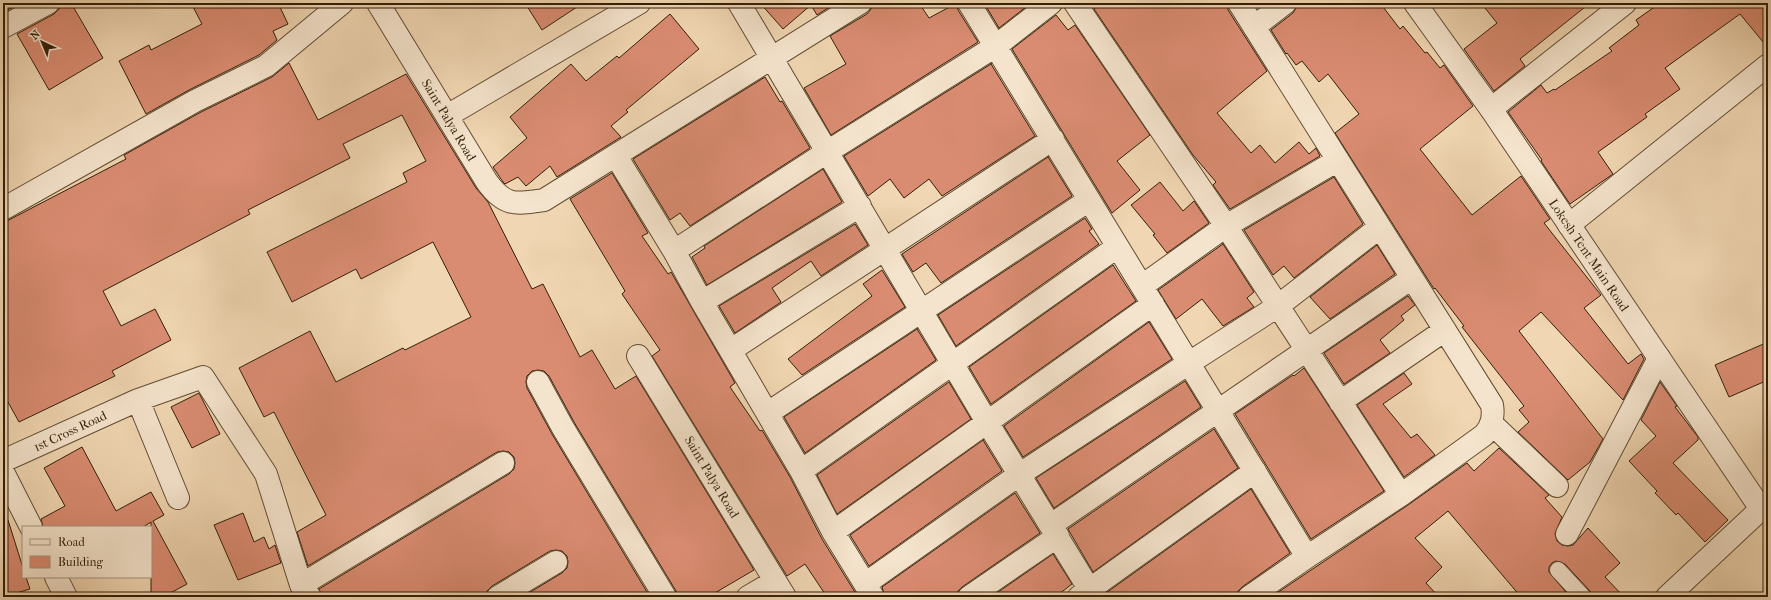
<svg xmlns="http://www.w3.org/2000/svg" width="1771" height="600" viewBox="0 0 1771 600" font-family="'IM FELL French Canon',serif">
	<style>
		.building { fill: #da8c72; stroke: #321f08 }
		.lines { fill: none; stroke-linecap: round; stroke-linejoin: round }
		.service-casing { stroke: #624d32; stroke-width: 18 }
		.minor-casing { stroke: #624d32; stroke-width: 24 }
		.tertiary-casing { stroke: #624d32; stroke-width: 24 }
		.service { stroke: #f5e4cd; stroke-width: 16 }
		.minor { stroke: #f5e4cd; stroke-width: 22 }
		.tertiary { stroke: #f5e4cd; stroke-width: 22 }
		.labels { text-anchor: middle; dominant-baseline: central; stroke-width: 3; stroke-linejoin: round; paint-order: stroke }
		.street-label { font-size: 13px; fill: #321f08; stroke: #f5e4cd }
	</style>
	<rect width="100%" height="100%" fill="#f0d6b2"/>
	<filter id="stains"><feTurbulence type="fractalNoise" baseFrequency=".005" numOctaves="4"/><feColorMatrix values="0 0 0 0 .2 0 0 0 0 .09 0 0 0 0 .02 0 0 0 .5 -.17"/></filter>
	<radialGradient id="worn" r=".72"><stop offset=".6" stop-color="#630" stop-opacity="0"/><stop offset="1" stop-color="#630" stop-opacity=".3"/></radialGradient>
	<path class="building" d="M3,3h18l-17,9z
		M60,3h11l32,55 -54,32 -32,-56 37,-20 5,-5z
		M191,3h87l10,21 -15,7 4,9 -18,15 -70,35 -43,24 -27,-53 30,-16 2,5 51,-26z
		M525,3h58l-41,27z
		M760,3h76l-19,12 -6,-10 -28,24z
		M872,3h47l10,15 28,-15 1,7 20,32 -147,93 -27,-47 42,-24 -16,-28 37,-22 4,-5z
		M984,3h47l-32,25z
		M1100,3h127l1,7 39,61 -50,42 34,40 9,-8 15,18 24,-21 10,12 7,-6 4,8 -90,53 -17,-24 3,-3 -23,-27 -99,-146z
		M1297,3h83l20,26 3,-3 22,27 2,-1 13,16 4,-3 29,41 -53,43 52,66 49,-39 29,43 -6,4 57,72 -17,13 44,56 13,-10 3,5 -21,41 -82,-88 -22,19 84,108 -13,23 -22,18 -50,-48 11,-10 -10,-12 5,-4 -62,-79 2,-1 -29,-38 -1,1 -99,-156 24,-19 -31,-40 -9,8 -17,-21 -6,4 -9,-12 -1,1 -15,-24 22,-17 3,-5z
		M1481,3h109l-70,56 5,7 -31,25 -30,-42 33,-26z
		M1660,3h108v45l-28,-34 -75,54 15,21 -35,25 2,3 -49,35 15,22 -43,30 -29,-43 1,-1 -34,-48 33,-27 6,8 7,-4 1,1 57,-39 -3,-3 30,-23 -3,-5z
		M670,14l29,35 -73,61 2,2 -17,14 10,11 -64,40 -7,-11 -24,20 -8,-9 -13,7 -2,-2 -10,-15 34,-29 -17,-21 61,-53 15,17 31,-25 2,2z
		M1056,15l12,15 7,-5 75,110 -33,26 23,29 -28,23 -100,-164z
		M289,63l29,57 88,-46 70,114 12,14 44,87 11,-5 37,73 12,-7 23,39 21,-13 118,194 -46,27h-31l-1,-6 -102,-169 -25,-46 -5,-5 -6,-1 -6,1 -5,5 -1,6 1,6 25,46 98,163h-128l40,-24 5,-5 1,-6 -1,-6 -5,-5 -6,-1 -6,1 -58,35 -5,5 -1,6h-164l-3,-8 190,-115 5,-5 1,-6 -1,-6 -5,-5 -6,-1 -6,1 -189,114 -11,-34 29,-17 -52,-103 -10,5 -25,-49 71,-37 26,51 67,-34 2,2 66,-33 -38,-75 -72,37 -5,-10 -64,33 -25,-50 140,-70 -4,-9 23,-12 -24,-46 -59,29 7,14 -102,52 2,4 -147,77 18,35 34,-17 16,31 -59,31 3,5 -96,46 -16,-29v-170l123,-64 -2,-4 77,-43 71,-35z
		M991,64l44,72 -93,60 -13,-17 -25,19 -14,-19 -22,17 -24,-40z
		M765,77l15,25 2,-1 28,47 -120,78 -10,-13 -10,7 -37,-61z
		M1048,157l24,39 -131,87 -15,-20 -13,9 -11,-18z
		M823,169l19,33 -135,83 -15,-28 13,-9 -1,-2z
		M612,173l36,60 -6,3 26,38 3,-2 64,111 -5,4 30,44 2,-1 28,47 32,62 36,58h-31l-22,-33 -18,12 -135,-220 8,-6 -38,-56 3,-3 -55,-92z
		M1334,177l29,47 -69,54 -10,-12 -11,9 -29,-45z
		M1160,182l23,29 11,-10 15,22 -42,30 -14,-18 2,-1 -24,-29z
		M1085,218l7,11 -3,2 10,13 -143,102 -18,-31z
		M855,224l13,21 -47,31 -10,-15 -39,27 9,14 -46,31 -16,-27z
		M1223,244l31,48 -7,6 7,9 -31,19 -21,-27 -26,20 -18,-29z
		M1377,245l18,29 -65,45 -20,-22z
		M1113,265l23,36 -145,103 -22,-37z
		M882,270l23,37 -103,68 -14,-16 84,-63 -9,-12z
		M1408,296l7,9 -14,11 3,4 -24,20 10,13 -46,31 -20,-31z
		M1149,322l23,37 -149,98 -19,-31z
		M917,329l19,31 -131,93 -21,-36z
		M1768,342v38l-39,17 -14,-32z
		M1304,368l80,123 -73,48 -76,-125 58,-39 1,1z
		M1404,373l8,11 -29,20 28,34 6,-4 18,21 -31,22 -47,-72z
		M1185,381l16,26 -147,101 -18,-30z
		M949,382l22,37 -134,95 -20,-39z
		M1660,382l17,24 -2,1 23,30v3l-25,23 55,57 -23,22 -27,-29 -2,2 -21,-22 2,-2 -28,-30 27,-25 -15,-16z
		M199,393l21,41 -28,14 -21,-41z
		M1214,429l24,39 -145,104 -25,-43z
		M983,440l19,31 -133,95 -19,-31z
		M82,447l34,64 35,-19 13,23 -11,6 34,63 -24,13h-12v-75l-8,5h-100l-2,-8 24,-13 -21,-38z
		M1499,448l50,47 -4,3 17,19 -7,17 2,7 5,4 6,1 5,-1 15,-17 32,35 -15,14 19,20h-32l-2,-6 -25,-27 -9,-3 -4,2 -3,4v5l21,25h-49l-73,-86 -33,27 27,29 -16,16 13,14h-168l137,-92 59,-42 7,8z
		M1251,489l39,64 -48,34 -4,4 -1,6h-129l-2,-4z
		M1015,493l25,40 -78,54 -4,4 -1,6h-72l-3,-10z
		M243,513l11,29 10,-5 5,12 6,-4 6,18 -43,17 -24,-55z
		M8,520l15,48v9h3l4,12 -27,8v-76z
		M1053,554l19,30 -17,13h-64z"/>
	<g class="lines">
		<g class="service-casing">
			<path id="service" d="M1558,570l25,27"/>
		</g>
		<g class="minor-casing">
			<path id="minor" d="M378,3l109,179c18,25 29,22 57,18l316,-197
				M739,3l248,419 107,175
				M969,3l338,554
				M1075,3l151,223 175,269
				M1239,3l253,402c2,12 0,21 -8,30l-83,60 -94,62 -58,40
				M3,27l45,-24
				M1254,27l31,-24
				M1491,109l134,-106
				M447,116l192,-113
				M616,156l58,95 28,51 99,169 32,61 40,65
				M3,209l192,-108 71,-35 76,-63
				M1569,225l199,-160
				M674,251l153,-99 169,-106 55,-43
				M1142,286l84,-60 112,-66
				M702,302l158,-96
				M731,350l322,-211
				M638,356l147,241
				M538,382l25,46 102,169
				M138,400l40,98
				M1340,402l105,-72
				M768,413l321,-213
				M1491,423l66,63
				M3,461l135,-61 65,-23 63,97 35,111 9,12
				M801,471l316,-224
				M3,472l28,55
				M1051,525l361,-247
				M833,532l320,-228
				M1567,534l92,-176
				M56,577l10,20
				M865,584l155,-110 169,-111 89,-57 102,-79
				M301,585l202,-122
				M498,597l58,-35
				M748,597l27,-16
				M969,597l89,-61
				M1079,597l176,-126"/>
		</g>
		<g class="tertiary-casing">
			<path id="tertiary" d="M1415,3l76,106 270,400 -94,88"/>
		</g>
		<use href="#service" class="service"/>
		<use href="#minor" class="minor"/>
		<use href="#tertiary" class="tertiary"/>
	</g>
	<g class="labels">
		<g class="street-label">
			<text transform="translate(449 120) rotate(59)">Saint Palya Road</text>
			<text transform="translate(1589 255) rotate(56)">Lokesh Tent Main Road</text>
			<text transform="translate(70 431) rotate(-25)">1st Cross Road</text>
			<text transform="translate(712 477) rotate(59)">Saint Palya Road</text>
		</g>
	</g>
	<rect width="1771" height="600" fill="none" stroke="#f0d6b2" stroke-width="16"/>
	<rect x="4" y="4" width="1763" height="592" fill="none" stroke="#321f08" stroke-width="2"/>
	<rect x="8" y="8" width="1755" height="584" fill="none" stroke="#321f08"/>
	<rect x="22" y="526" width="130" height="52" fill="#f5e4cd" stroke="#a7957e"/>
	<rect x="30" y="539" width="20" height="6" fill="#f5e4cd" stroke="#a7957e"/>
	<text x="58" y="546" font-size="12" fill="#321f08">Road</text>
	<rect x="30" y="556" width="20" height="12" fill="#da8c72" stroke="#a7957e"/>
	<text x="58" y="566" font-size="12" fill="#321f08">Building</text>
	<g transform="translate(42 42) rotate(316)" stroke="#f5e4cd" stroke-width="3" paint-order="stroke">
	<path d="M0-3L7 15L0 10L-7 15Z" fill="#321f08"/>
	<text y="-6" font-size="11" font-weight="bold" text-anchor="middle" fill="#321f08">N</text>
	</g>
	<rect width="100%" height="100%" filter="url(#stains)"/>
	<rect width="100%" height="100%" fill="url(#worn)"/>
</svg>
